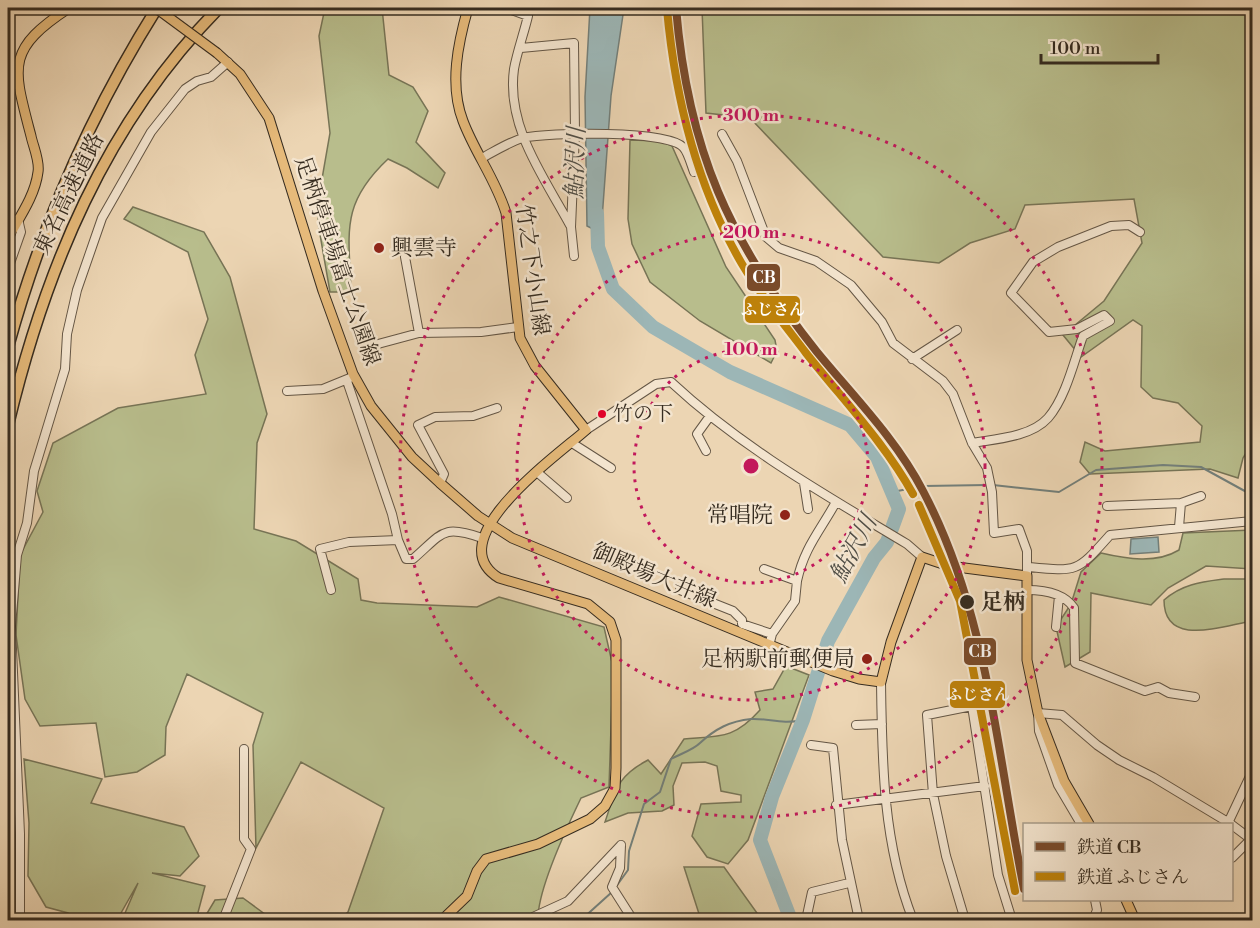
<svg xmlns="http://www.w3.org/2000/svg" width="1260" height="928" viewBox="0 0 1260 928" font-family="'Libre Bodoni','Noto Serif JP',serif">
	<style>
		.green { fill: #b8bd8c; stroke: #777456; stroke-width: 1.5 }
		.water { fill: #9cb6b6; stroke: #737f7a; stroke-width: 1.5 }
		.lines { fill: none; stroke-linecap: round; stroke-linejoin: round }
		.stream { stroke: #737f7a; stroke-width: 2 }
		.river { stroke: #9cb6b6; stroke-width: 14 }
		.minor-casing { stroke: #645645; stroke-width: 10 }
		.major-casing { stroke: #362c20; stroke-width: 11 }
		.highway-casing { stroke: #362c20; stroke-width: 13 }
		.minor { stroke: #f3e4ce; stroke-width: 8 }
		.major { stroke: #e6ba7a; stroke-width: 9 }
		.highway { stroke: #e6ba7a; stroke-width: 10 }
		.major-bridge-casing { stroke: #362c20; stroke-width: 11; stroke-linecap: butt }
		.major-bridge { stroke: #e6ba7a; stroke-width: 9 }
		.rail-1-casing { stroke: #f3e4ce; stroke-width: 12 }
		.rail-2-casing { stroke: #f3e4ce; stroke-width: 12 }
		.rail-1 { stroke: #7a4b2a; stroke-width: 8 }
		.rail-2 { stroke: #bd810a; stroke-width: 8 }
		.ring { fill: none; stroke: #c2185b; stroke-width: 3; stroke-dasharray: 3 6 }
		.poi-dot { fill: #8f2418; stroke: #f3e4ce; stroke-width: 2 }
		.bus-dot { fill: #e4002b; stroke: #f3e4ce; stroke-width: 2 }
		.stop-dot { fill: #362c20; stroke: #f3e4ce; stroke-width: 2 }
		.labels { text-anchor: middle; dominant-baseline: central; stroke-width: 5; stroke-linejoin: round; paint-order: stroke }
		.bus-label { font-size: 20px; fill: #362c20; stroke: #f3e4ce; text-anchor: start }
		.street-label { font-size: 22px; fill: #362c20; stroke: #f3e4ce }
		.poi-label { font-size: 22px; fill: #362c20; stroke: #f3e4ce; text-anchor: end }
		.stop-label { font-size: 22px; font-weight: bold; fill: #362c20; stroke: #f3e4ce; text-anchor: start }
		.water-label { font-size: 24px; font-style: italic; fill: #504e46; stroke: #f3e4ce }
		.centre { fill: #c2185b; stroke: #f3e4ce; stroke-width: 3 }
		.ring-label { font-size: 18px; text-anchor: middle; font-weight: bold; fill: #c2185b; stroke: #f3e4ce; stroke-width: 5; stroke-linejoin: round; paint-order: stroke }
		.line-badge { stroke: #f3e4ce; stroke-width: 2 }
		.badge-label { font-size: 16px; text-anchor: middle; font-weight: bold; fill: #fff }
	</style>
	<rect width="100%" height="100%" fill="#ecd5b3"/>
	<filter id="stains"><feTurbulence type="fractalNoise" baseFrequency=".00333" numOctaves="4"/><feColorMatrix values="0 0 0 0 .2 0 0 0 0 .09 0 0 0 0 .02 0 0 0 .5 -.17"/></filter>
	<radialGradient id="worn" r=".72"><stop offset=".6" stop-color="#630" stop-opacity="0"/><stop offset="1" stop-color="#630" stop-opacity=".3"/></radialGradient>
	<path class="green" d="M325,8h57l7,67 24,12 15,24 -12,31 29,31 -7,15 -31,-20 -19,-9c-48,45 -39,73 -37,133h-21l-12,-69 1,-27 11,-63 -11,-97z
		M702,8h550v435l-9,15 -5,20 -28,-9 -120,5 -10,-12 5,-20 20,9 95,-9 2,-16 -24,-23 -25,-5 -12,-11 1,-61 -9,-6 -52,37 -18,-22 41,-34 38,-58 -8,-44 -109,6 -10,24 -45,14 -31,20 -56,-6 -133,-139 -44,-5z
		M630,140l31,1 11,5 54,121 49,73 2,11 -6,12 -71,-42 -50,-39 -18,-38 -4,-25z
		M133,207l71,25 26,45 37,137 -10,29 -3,86 42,12 62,38 3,21 16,3 100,4 22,-10 105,30 9,40 -4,120 -28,11c-14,29 -44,92 -43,122h-200l10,-8 36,-104 -83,-46 -45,86 -3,-103 10,-32 -76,-39 -21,53 -1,28 -28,17 -32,5 -9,-54 -56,3 -15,-27 -9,-64 4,-80 23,-43 -6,-21 16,-48 65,-35 88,-14 -11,-39 13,-36 -20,-67 -64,-33z
		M1252,530v39l-46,-3 -38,22 -17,17 -60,-12 -1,59 -25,15 -9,-40 15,-23 10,-32 20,-19c26,6 55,11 78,-3l4,-17z
		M1224,579h28v42c-30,5 -88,27 -88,-21 18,-16 37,-18 60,-21z
		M786,666l23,9 -61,165 -20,24 -21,-7 -15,-21 9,-32 40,-2v-7l-20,-4 -4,-25 -12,-4 -23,1 -9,23 1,19 -12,6 -34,2 -23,9c11,-32 11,-45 43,-62l13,14 23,-35c37,-3 50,0 76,-29l-5,-18 18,-3z
		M24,759l78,20 -11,24 93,24 15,29 -19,20 -28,-3 53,13 -9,34h-74l16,-37 -21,37h-46l-3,-7 -22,-6 -18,-31 1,-53z
		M684,867h40l38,53h-61z
		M243,898l30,22h-70l12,-20z"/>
	<path class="water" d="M590,8h34l-13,88 -10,137 -14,-7 -2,-129z
		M1158,537l1,15 -29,2 1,-15z"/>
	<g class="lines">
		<path class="stream" d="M993,485l66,7 37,-22 67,-5 38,2 51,28
			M892,492l32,-6 63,-1
			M615,888l13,-18 1,-19 15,-47 16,-12 11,-33c9,-5 22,-9 29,-16 15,-14 30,-22 51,-24 18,-1 30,6 52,1
			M581,920l31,-28"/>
		<path class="river" d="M597,213l1,34 15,42 40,38 77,45 120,53 27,32 22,52 -12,33 -13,16 -46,83 -25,79 -31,77 -12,43 31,80"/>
		<g class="minor-casing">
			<path id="minor" d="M506,8l22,8c-4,17 -11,36 -14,53 -8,58 30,108 56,156
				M521,48l53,-5 1,90 -4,94 3,29
				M722,134l15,27 29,76 13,11 37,13 35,24 31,37 11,21 50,38 10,13 19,49 15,25 5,24 2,41 25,-4 8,22v25
				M482,158c13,-7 27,-16 41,-20 25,-6 144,-8 160,9 5,5 8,17 11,25
				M405,257l14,76
				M8,269l13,-37 -3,-13
				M378,344l41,-11 62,-1 37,-5
				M912,359l45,-29
				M347,381l45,133 6,26
				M287,391l36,-2 27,-11
				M586,430l70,-46 15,-2c71,66 153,112 236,162l15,13
				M572,443l39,25
				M972,443c24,-4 59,-6 76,-25 18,-21 26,-57 35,-82l27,-15 -6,-6 -27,14 -28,3 -38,-39 22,-31 25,-15 53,-21 18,-1 11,7
				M706,451l-9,-17 13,-18
				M538,473l29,25
				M440,483l4,-9 -26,-49 17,-8 38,-1 24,-8
				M804,483l4,26
				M1181,503l20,-7
				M1107,506l74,-3 -2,24
				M1029,567c49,5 48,5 81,-32l142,-14
				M764,569l33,12 -2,20 -23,33 -3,12
				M797,581c7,-33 23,-50 39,-79
				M331,590l-11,-41 29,-7 49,-2 8,19h7c30,-26 29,-35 69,-21
				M680,590l53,21 9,9v4l30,10
				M1027,590c17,0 37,3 47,18l1,55 70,28 13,-4 11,6 26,4
				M1056,627l3,-31
				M881,682c1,81 2,162 32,238
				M856,725l26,-1
				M811,745l22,3 9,92 17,80
				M836,805l149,-19
				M1228,823l24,-51
				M1081,824l-23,-39 -19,-54 -1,-18 24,2 35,30 22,15 34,17 78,47
				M1232,825l20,15
				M621,845l-1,23 -8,19 21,33
				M1232,858l19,-19
				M20,920v-86l-9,-208 6,-71 10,-32 7,-52 31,-102 2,-35 10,-44 25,-72 49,-86 34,-43 12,-8 14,-4 17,-15
				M223,920l28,-71 -7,-10v-90
				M533,920v-3l35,-16 53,-56
				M806,920l6,-28 37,-9
				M965,920l-19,-64 -13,-62 -6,-79 45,-9 26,169 14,45
				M1093,920l4,-10 -2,-10"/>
		</g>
		<g class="major-casing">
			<path id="major" d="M217,53l23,21 29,44 54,173 30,83 18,32 41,51 28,26 38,33 34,22 321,133 26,8 22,3 10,-40 31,-85 27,9 78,10v84l11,53 26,68 25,43
				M8,238c11,-20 27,-42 30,-66 2,-11 -5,-26 -7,-36 -18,-69 -26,-86 38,-128
				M1126,900l9,20
				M442,920l25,-24 10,-25 9,-12 52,-15 52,-25 15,-13 10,-18 1,-20v-128l-6,-18 -22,-18 -89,-26c-62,-38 59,-123 87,-148l-51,-64 -15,-28 -14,-125c-10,-33 -31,-60 -43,-92 -14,-36 -5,-78 5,-113"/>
		</g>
		<g class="highway-casing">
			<path id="highway" d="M8,347c33,-120 83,-234 149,-339
				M8,425c37,-155 97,-301 211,-417"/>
		</g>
		<use href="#minor" class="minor"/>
		<use href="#major" class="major"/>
		<use href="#highway" class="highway"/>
		<g class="major-bridge-casing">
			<path id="major-bridge" d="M156,8l61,45"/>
		</g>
		<use href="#major-bridge" class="major-bridge"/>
		<g class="rail-1-casing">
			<path id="rail-1" d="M676,8c12,142 53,233 141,344 37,45 79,87 106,139 65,123 74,263 101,398"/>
		</g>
		<g class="rail-2-casing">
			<path id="rail-2" d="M667,9c8,88 30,178 75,255 19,32 42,60 64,89 37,47 78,89 107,141
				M919,505l41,96 55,290"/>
		</g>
		<use href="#rail-1" class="rail-1"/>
		<use href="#rail-2" class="rail-2"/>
	</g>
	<g class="ring">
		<circle cx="751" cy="466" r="117"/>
		<circle cx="751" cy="466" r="234"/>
		<circle cx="751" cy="466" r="351"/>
	</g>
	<g class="poi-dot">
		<circle cx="379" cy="248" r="6"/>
		<circle cx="785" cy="515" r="6"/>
		<circle cx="867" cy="659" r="6"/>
	</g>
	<circle class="bus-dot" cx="602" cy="414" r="5"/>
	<circle class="stop-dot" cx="967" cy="602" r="8"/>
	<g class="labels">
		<g class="bus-label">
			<text x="613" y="414">竹の下</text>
		</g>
		<g class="street-label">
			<text transform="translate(69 194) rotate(-64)">東名高速道路</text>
			<text transform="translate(337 261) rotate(71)">足柄停車場富士公園線</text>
			<text transform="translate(532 270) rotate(82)">竹之下小山線</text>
			<text transform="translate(654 576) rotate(23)">御殿場大井線</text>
		</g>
		<g class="poi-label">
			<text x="391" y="248" text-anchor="start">興雲寺</text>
			<text x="773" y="515">常唱院</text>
			<text x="855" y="659">足柄駅前郵便局</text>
		</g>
		<g class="stop-label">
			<text x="981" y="602">足柄</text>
		</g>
		<g class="water-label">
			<text transform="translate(576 163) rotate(-88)">鮎沢川</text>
			<text transform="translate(854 549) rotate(-62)">鮎沢川</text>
		</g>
	</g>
	<circle cx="751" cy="466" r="9" class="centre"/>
	<g class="ring-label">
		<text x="751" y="121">300 m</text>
		<text x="751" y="238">200 m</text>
		<text x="751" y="355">100 m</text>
	</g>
	<g class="line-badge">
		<rect x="746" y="263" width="35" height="29" rx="6" fill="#7a4b2a"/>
		<rect x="744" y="295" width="57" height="29" rx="6" fill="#bd810a"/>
		<rect x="963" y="637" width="34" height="29" rx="6" fill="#7a4b2a"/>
		<rect x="949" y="680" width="57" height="29" rx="6" fill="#bd810a"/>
	</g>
	<g class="badge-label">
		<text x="764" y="283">CB</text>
		<text x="773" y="315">ふじさん</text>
		<text x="980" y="657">CB</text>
		<text x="978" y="700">ふじさん</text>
	</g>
	<rect width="1260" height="928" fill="none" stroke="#ecd5b3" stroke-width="30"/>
	<rect x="9" y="9" width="1242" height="910" fill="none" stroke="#362c20" stroke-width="3"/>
	<rect x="15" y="15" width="1230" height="898" fill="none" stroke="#362c20" stroke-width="1.5"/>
	<rect x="1023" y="823" width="210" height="78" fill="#f3e4ce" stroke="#a79a88" stroke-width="1.5"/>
	<rect x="1035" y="842" width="30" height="9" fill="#7a4b2a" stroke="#a79a88" stroke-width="1.5"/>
	<text x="1077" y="853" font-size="18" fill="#362c20">鉄道 CB</text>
	<rect x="1035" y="872" width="30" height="9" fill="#bd810a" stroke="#a79a88" stroke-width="1.5"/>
	<text x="1077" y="883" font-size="18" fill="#362c20">鉄道 ふじさん</text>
	<path d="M1041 54v9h117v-9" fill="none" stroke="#362c20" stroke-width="3"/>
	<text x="1050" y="54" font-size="18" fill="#362c20" stroke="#f3e4ce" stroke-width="4.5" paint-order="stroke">100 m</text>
	<rect width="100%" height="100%" filter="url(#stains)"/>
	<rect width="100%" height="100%" fill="url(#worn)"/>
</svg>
